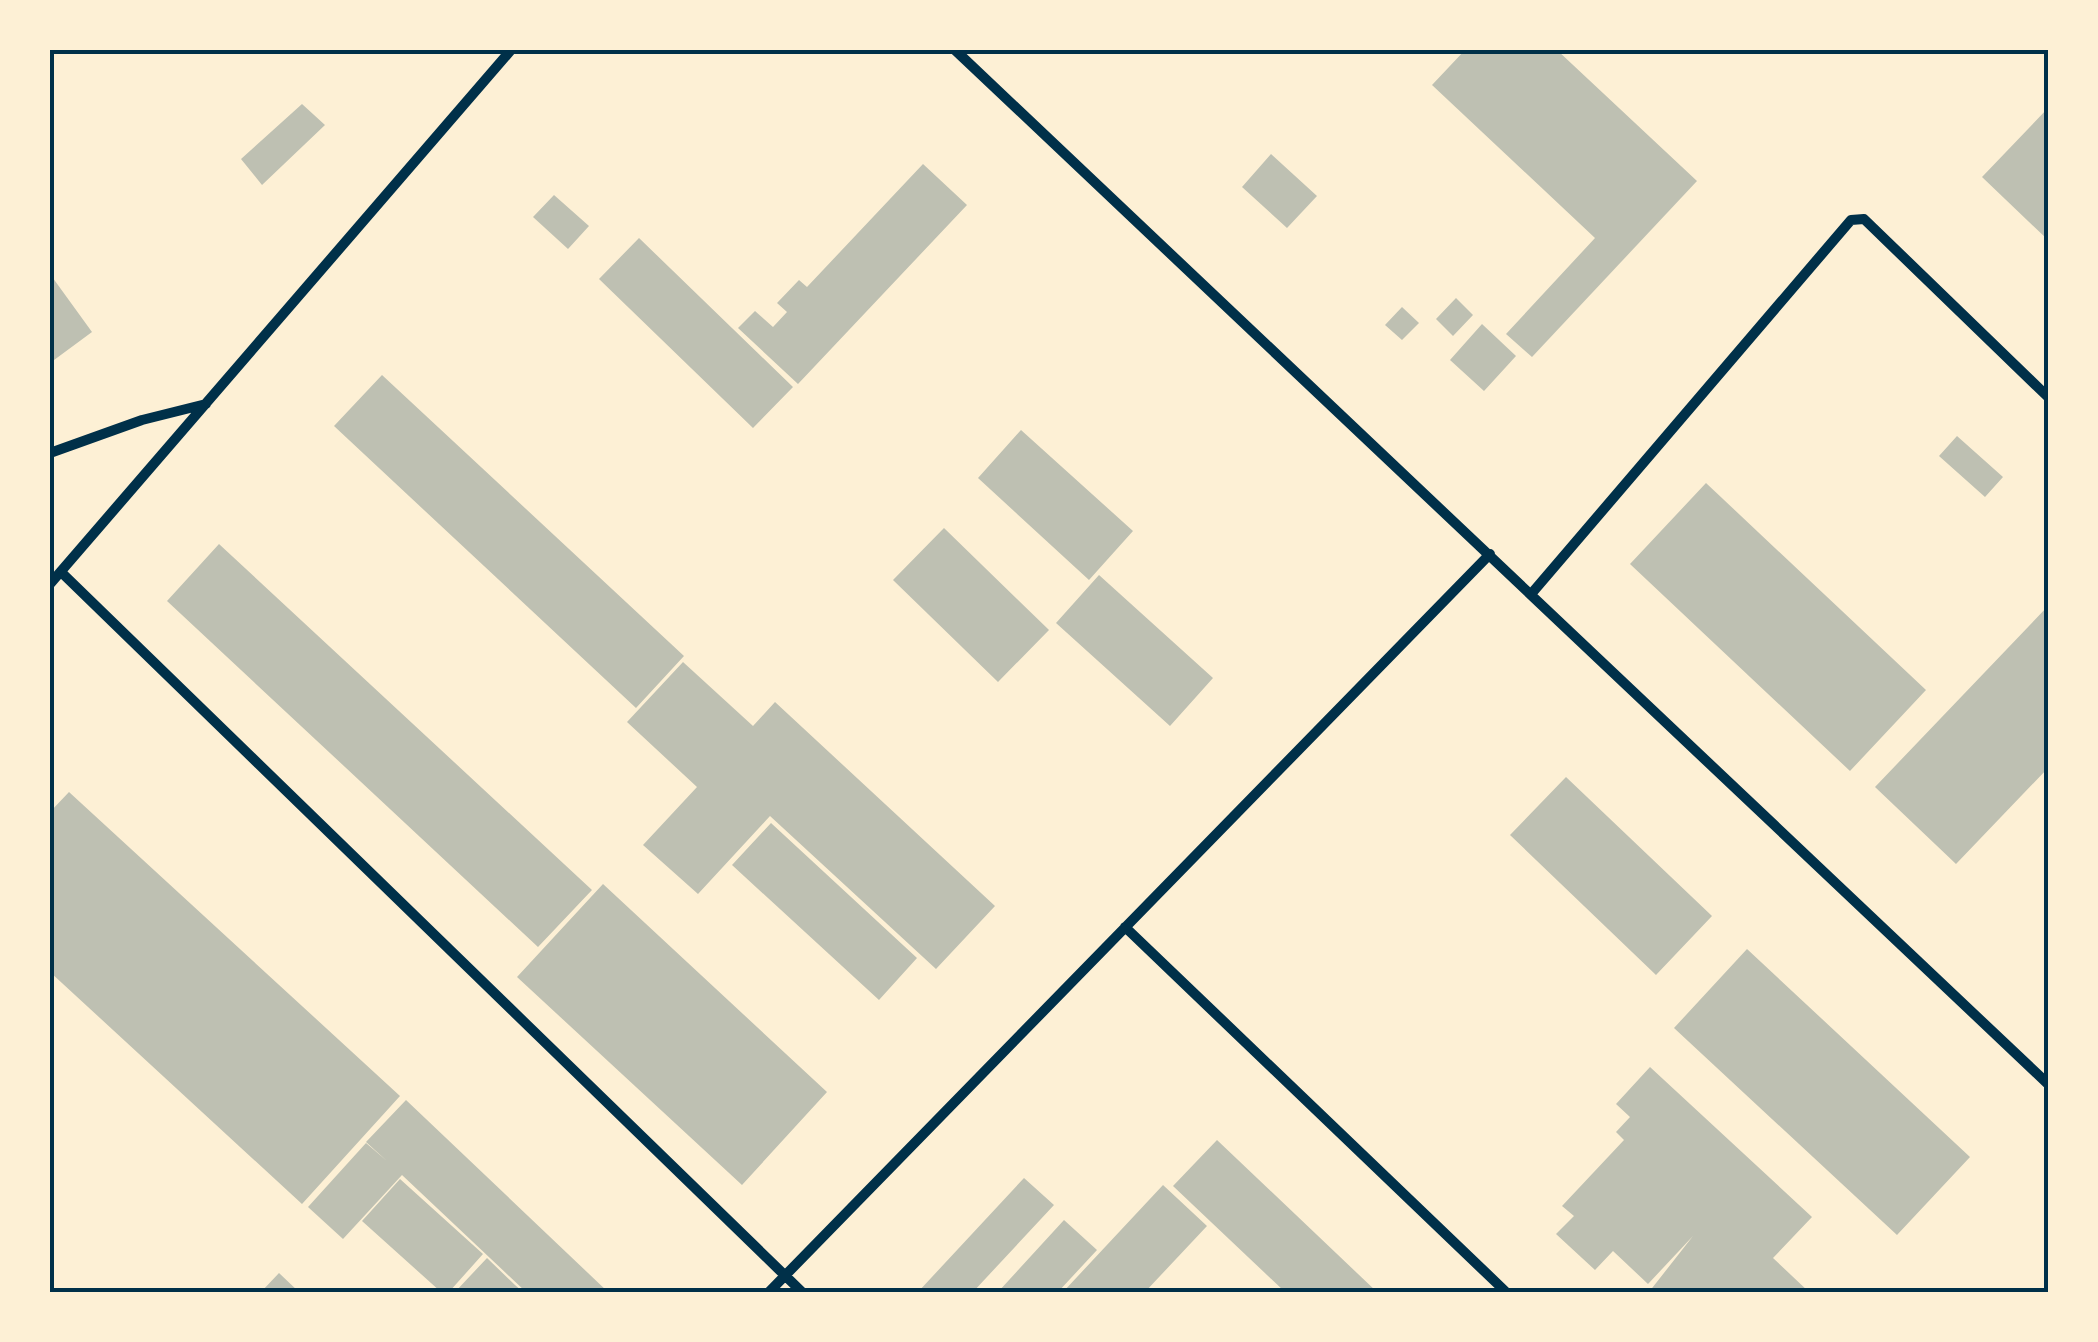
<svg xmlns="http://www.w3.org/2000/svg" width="2098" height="1342" viewBox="0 0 2098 1342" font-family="'Zilla Slab',serif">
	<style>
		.building { fill: #bec0b2 }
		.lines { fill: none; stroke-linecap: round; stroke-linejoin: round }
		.minor { stroke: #003049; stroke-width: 10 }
		.neatline { fill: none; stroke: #003049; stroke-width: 4 }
	</style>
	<rect width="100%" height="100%" fill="#fdf0d5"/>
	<path class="building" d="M1465,50h92l140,131 -165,176 -26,-23 89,-96 -163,-153z
		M302,104l23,21 -63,60 -21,-26z
		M2048,108v132l-66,-63z
		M1271,154l46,42 -30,32 -45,-41z
		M923,164l44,41 -169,179 -60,-56 17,-17 18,16 14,-15 -10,-9 22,-23 8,7z
		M554,195l35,31 -21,23 -35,-32z
		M639,238l154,149 -40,41 -154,-149z
		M50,274l42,58 -42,31z
		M1456,298l17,17 -20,21 -17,-17z
		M1402,307l17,16 -17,17 -17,-15z
		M1482,324l34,32 -32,35 -34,-31z
		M382,375l302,281 -48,52 -302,-282z
		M1021,430l112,101 -44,49 -111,-102z
		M1957,436l46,41 -18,20 -46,-41z
		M1706,483l220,207 -76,81 -220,-207z
		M944,528l105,102 -51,52 -105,-102z
		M219,544l373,346 -54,57 -371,-346z
		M1099,575l114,103 -43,48 -114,-103z
		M2048,606v162l-92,96 -81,-77z
		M683,662l70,64 22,-24 220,204 -59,63 -166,-153 -72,78 -55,-49 54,-58 -70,-65z
		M1566,777l146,139 -56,59 -146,-140z
		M69,792l331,304 -98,108 -252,-232v-160z
		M771,823l146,135 -38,42 -147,-135z
		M603,884l224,208 -85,93 -225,-208z
		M1747,949l223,208 -73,78 -223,-207z
		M1650,1067l162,150 -39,41 36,34h-160l44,-56 -45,48 -35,-33 -18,19 -39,-36 18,-18 -12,-10 62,-66 -8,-8 14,-15 -14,-13z
		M406,1100l202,192h-82l-124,-117 -59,64 -35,-32 58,-64 21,18 -21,-19z
		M1217,1140l160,152h-92l-74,-70 -38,-36z
		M1024,1178l30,27 -81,87h-55z
		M400,1179l83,75 -34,38h-8l-79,-71z
		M1163,1185l44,41 -62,66h-82z
		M1064,1220l33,30 -39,42h-60z
		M487,1258l28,27 8,7h-68z
		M279,1273l20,19h-38z"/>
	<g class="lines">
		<path class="minor" d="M955,50l1093,1034
			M50,453l92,-33 64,-16
			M61,572l741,720
			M50,584l461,-534
			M1532,593l319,-373 13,-1 184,178
			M1125,927l381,365
			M769,1292l721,-738"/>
	</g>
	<rect width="2098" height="1342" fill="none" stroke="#fdf0d5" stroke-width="105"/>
	<rect x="52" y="52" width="1994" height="1238" class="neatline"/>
</svg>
